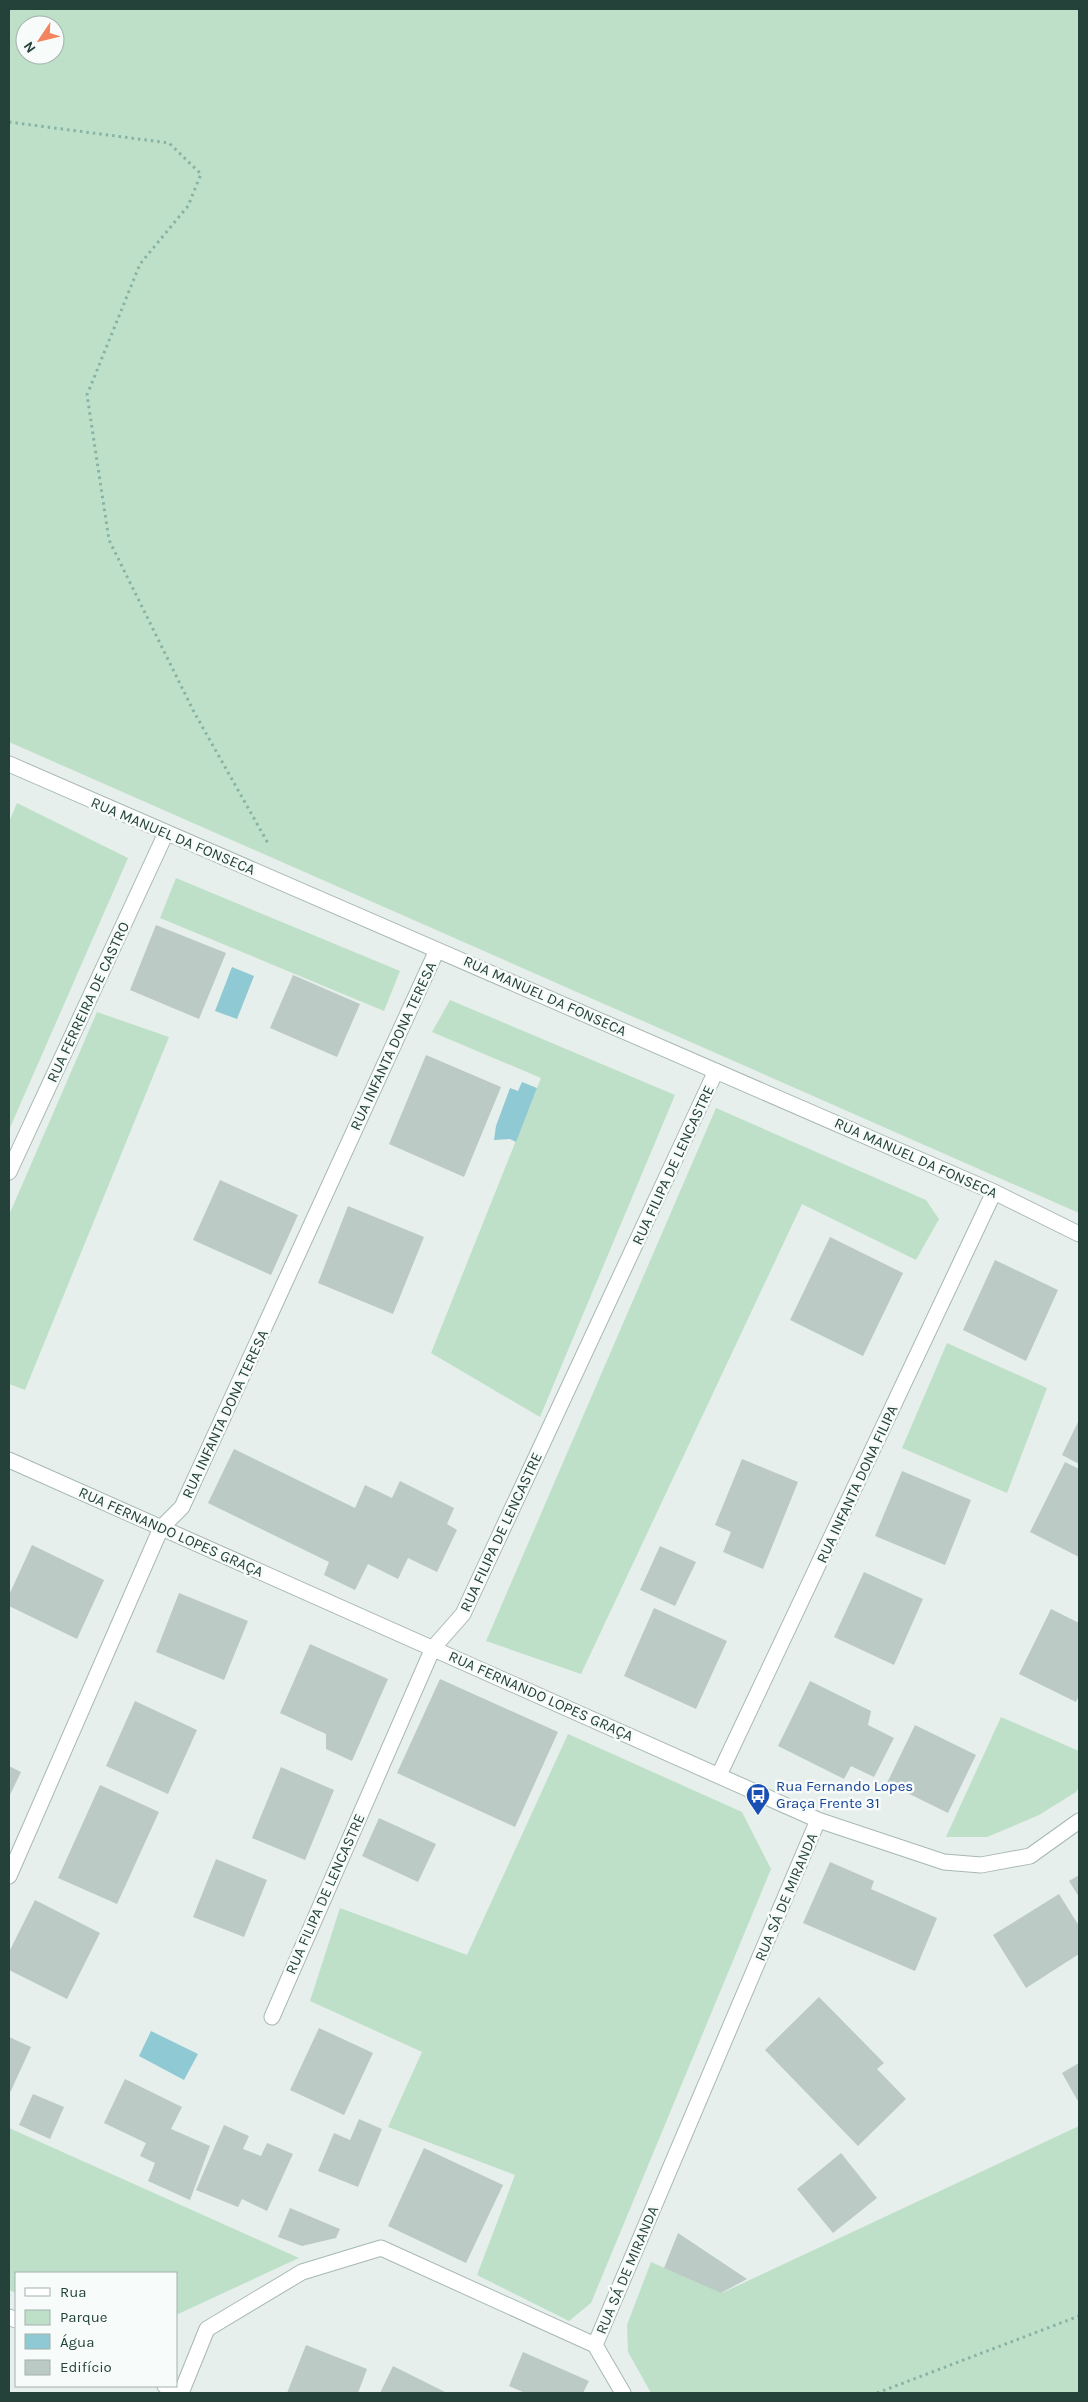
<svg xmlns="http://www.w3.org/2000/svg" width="1088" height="2402" viewBox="0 0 1088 2402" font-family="Karla,sans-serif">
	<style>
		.green { fill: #bfe0c8; fill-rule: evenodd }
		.water { fill: #8ec9d4 }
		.building { fill: #bbcac4 }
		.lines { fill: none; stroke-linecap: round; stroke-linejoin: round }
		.street-casing { stroke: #a8b8b2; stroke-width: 17 }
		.path { stroke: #86b3a5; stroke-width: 3; stroke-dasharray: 2.5 4; stroke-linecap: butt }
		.street { stroke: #fff; stroke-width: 15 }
		.labels { text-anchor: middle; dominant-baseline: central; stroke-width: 5; stroke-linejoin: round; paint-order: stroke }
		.street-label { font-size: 15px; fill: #24423a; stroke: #f7fbf9 }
		.transit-label { font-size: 15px; fill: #164399; stroke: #f7fbf9; text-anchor: start }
	</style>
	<rect width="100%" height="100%" fill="#e6efeb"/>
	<path class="green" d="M9,9h1070v1204l-1070,-471zM25,25h30v30h-30z
		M17,803l111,55 -119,272v-308z
		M176,878l224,93 -16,40 -224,-93z
		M450,1000l225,95 -135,322 -109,-64 110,-275 -109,-46z
		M97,1012l72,25 -144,353 -16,-6v-169z
		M716,1108l210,92 13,19 -23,41 -114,-56 -221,470 -95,-33z
		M947,1343l100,45 -40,105 -105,-45z
		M1001,1717l78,34v36l-3,5 -37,23 -52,22h-41z
		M568,1734l174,78 29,57 -180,434 -22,18 -92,-46 38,-100 -127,-48 34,-75 -112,-51 30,-93 127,47z
		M1079,2126v267h-428l-23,-41 -1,-27 24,-63 71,31z
		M9,2128l290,130 -123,57v-42h-160v20l-7,-3z"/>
	<path class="water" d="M232,967l22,9 -17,43 -22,-8z
		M522,1082l15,6 -21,54 -6,-3 -16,1 2,-14 14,-38 8,3z
		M151,2031l47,23 -14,26 -45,-24z"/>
	<path class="building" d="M156,925l70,28 -27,66 -69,-29z
		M293,975l67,29 -23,53 -67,-29z
		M426,1055l75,32 -37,90 -75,-33z
		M220,1180l78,35 -27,60 -78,-35z
		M348,1206l76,31 -31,77 -75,-31z
		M830,1237l73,36 -40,83 -73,-36z
		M995,1260l63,30 -32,71 -63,-31z
		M1079,1420v44l-17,-9z
		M234,1449l121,59 10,-23 27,13 8,-17 54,27 -7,16 10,6 -20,42 -29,-14 -10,21 -30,-15 -13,26 -31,-15 5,-13 -121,-59z
		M742,1459l56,23 -35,87 -40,-17 8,-20 -16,-7z
		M1065,1462l14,7v88l-49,-25z
		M902,1471l69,29 -26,65 -70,-29z
		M32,1545l72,35 -27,59 -68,-33v-11z
		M660,1546l36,16 -21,44 -35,-16z
		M864,1572l59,27 -29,66 -60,-28z
		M179,1593l69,28 -24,59 -68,-28z
		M654,1608l73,33 -31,68 -72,-33z
		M1051,1609l28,14v72l-3,7 -57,-28z
		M310,1644l78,35 -36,82 -26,-12v-15l-46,-21z
		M440,1679l118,53 -43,95 -118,-54z
		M810,1681l61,30 -3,14 26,13 -20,39 -23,-11 -7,13 -66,-33z
		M135,1701l62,29 -29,64 -62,-28z
		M915,1725l61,30 -28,58 -61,-30z
		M9,1766l12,6 -12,25z
		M281,1767l53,23 -29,70 -53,-22z
		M100,1785l59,27 -42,92 -59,-26z
		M379,1818l57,26 -18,38 -56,-26z
		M216,1859l51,21 -23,57 -51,-20z
		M830,1862l44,19 -3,8 66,29 -22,53 -112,-48z
		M1079,1875v22l-10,-16z
		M1059,1894l20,32v28l-53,34 -33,-53z
		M35,1900l65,33 -33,66 -58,-29v-18z
		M819,1997l65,66 -7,6 29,30 -48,47 -93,-96z
		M319,2028l54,25 -29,62 -54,-25z
		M9,2037l22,10 -22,48z
		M1079,2063v40l-17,-30z
		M125,2079l57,28 -11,22 39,17 -20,54 -42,-19 7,-18 -15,-7 6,-13 -42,-20z
		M33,2094l31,13 -14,32 -31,-14z
		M359,2119l23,10 -24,58 -40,-16 16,-38 16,7z
		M224,2125l25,11 -6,13 18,7 6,-13 26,11 -26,57 -25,-12 -4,8 -42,-17z
		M424,2148l79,37 -37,78 -78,-37z
		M841,2153l36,45 -44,35 -36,-44z
		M290,2208l50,21 -4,9 -34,8 -24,-9z
		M678,2233l69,46 -26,14 -57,-25z
		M306,2345l61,24 -9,24h-71z
		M523,2352l66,29 -6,12h-58l-16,-7z
		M393,2366l54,27h-67z"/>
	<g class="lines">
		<g class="street-casing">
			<path id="street" d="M9,764l985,428 85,42
				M9,1172l157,-339
				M9,1460l809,360 126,42 37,3 49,-9 49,-35
				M719,1775l275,-583
				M9,1876l152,-348 21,-21 255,-557
				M272,2017l161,-369 30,-34 253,-543
				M9,2317l7,3
				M595,2345l28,48
				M165,2386l17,7
				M181,2393l26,-64 95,-57 79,-24 214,97 223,-525"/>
		</g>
		<path class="path" d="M9,122l160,21 32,31 -13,32 -48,58 -53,131 22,145 85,172 75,133
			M877,2393l202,-77"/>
		<use href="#street" class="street"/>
	</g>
	<defs>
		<g id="bus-pin" transform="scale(1.25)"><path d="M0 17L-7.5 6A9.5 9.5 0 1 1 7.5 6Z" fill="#1a4fb4" stroke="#f7fbf9"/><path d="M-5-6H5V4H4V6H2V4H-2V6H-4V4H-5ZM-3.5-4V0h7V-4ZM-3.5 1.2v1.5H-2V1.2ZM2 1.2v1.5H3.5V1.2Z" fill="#fff"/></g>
	</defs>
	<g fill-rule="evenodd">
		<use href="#bus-pin" x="758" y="1795"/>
	</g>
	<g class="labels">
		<g class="street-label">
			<text transform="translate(173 836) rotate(23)">RUA MANUEL DA FONSECA</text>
			<text transform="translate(545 996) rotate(24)">RUA MANUEL DA FONSECA</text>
			<text transform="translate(88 1002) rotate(-65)">RUA FERREIRA DE CASTRO</text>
			<text transform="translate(393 1046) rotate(-65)">RUA INFANTA DONA TERESA</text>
			<text transform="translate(916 1158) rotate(24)">RUA MANUEL DA FONSECA</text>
			<text transform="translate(673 1165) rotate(-65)">RUA FILIPA DE LENCASTRE</text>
			<text transform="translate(225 1414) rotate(-65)">RUA INFANTA DONA TERESA</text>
			<text transform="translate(857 1484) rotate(-65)">RUA INFANTA DONA FILIPA</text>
			<text transform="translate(171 1532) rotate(24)">RUA FERNANDO LOPES GRAÇA</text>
			<text transform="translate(501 1532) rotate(-65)">RUA FILIPA DE LENCASTRE</text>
			<text transform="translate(541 1696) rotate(24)">RUA FERNANDO LOPES GRAÇA</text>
			<text transform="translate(325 1894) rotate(-66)">RUA FILIPA DE LENCASTRE</text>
			<text transform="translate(786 1897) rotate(-67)">RUA SÁ DE MIRANDA</text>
			<text transform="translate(627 2270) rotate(-67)">RUA SÁ DE MIRANDA</text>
		</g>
		<g class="transit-label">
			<text x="776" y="1786">Rua Fernando Lopes<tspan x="776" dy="17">Graça Frente 31</tspan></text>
		</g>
	</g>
	<rect width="1088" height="2402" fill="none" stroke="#24423a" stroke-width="20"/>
	<rect x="15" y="2272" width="162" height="115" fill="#f7fbf9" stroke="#a3b1ad"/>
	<rect x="25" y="2288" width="25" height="8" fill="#ffffff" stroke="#a3b1ad"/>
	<text x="60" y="2297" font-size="15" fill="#24423a">Rua</text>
	<rect x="25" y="2310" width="25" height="15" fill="#bfe0c8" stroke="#a3b1ad"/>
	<text x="60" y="2322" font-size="15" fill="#24423a">Parque</text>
	<rect x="25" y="2334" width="25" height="15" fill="#8ec9d4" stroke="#a3b1ad"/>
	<text x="60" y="2347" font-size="15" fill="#24423a">Água</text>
	<rect x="25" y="2360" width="25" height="15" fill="#bbcac4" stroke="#a3b1ad"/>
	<text x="60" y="2372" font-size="15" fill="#24423a">Edifício</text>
	<g transform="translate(40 40) rotate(235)"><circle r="24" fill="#f7fbf9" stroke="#a3b1ad"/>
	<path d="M0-4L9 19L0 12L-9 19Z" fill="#f4845f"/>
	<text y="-8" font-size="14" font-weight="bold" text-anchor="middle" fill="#24423a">N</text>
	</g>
</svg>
